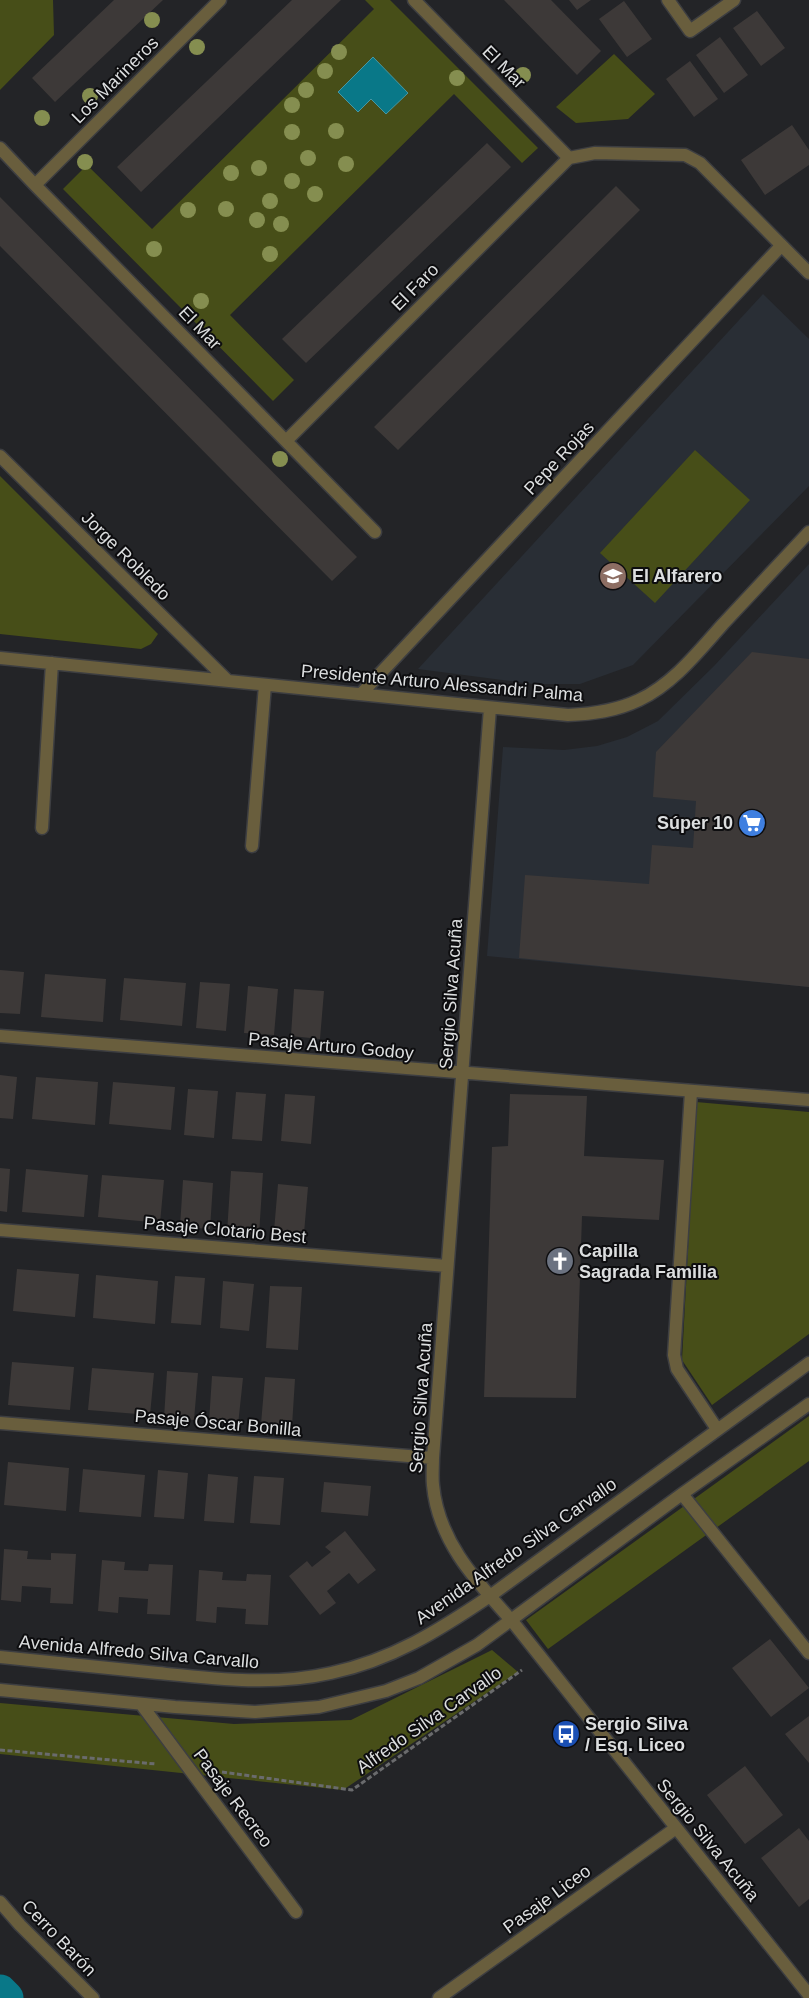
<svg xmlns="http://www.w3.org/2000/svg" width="809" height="1998" viewBox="0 0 809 1998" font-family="Helvetica,sans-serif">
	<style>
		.built { fill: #292e35 }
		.green { fill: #474e18 }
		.water { fill: #097888; stroke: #4897a2 }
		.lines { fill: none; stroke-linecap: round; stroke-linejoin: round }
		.canal { stroke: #097888; stroke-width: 35 }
		.building { fill: #3d3938 }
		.minor-casing { stroke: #3d3e41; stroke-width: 15 }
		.path { stroke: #6a6b6d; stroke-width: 3; stroke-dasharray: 5 2.5; stroke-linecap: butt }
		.minor { stroke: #695e3d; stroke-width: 12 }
		.tree { fill: #858e50 }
		.labels { text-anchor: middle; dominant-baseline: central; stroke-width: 4; stroke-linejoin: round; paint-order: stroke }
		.street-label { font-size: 18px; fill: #dcdedf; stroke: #0d0d0f }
		.poi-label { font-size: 18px; font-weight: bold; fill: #dcdedf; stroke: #0d0d0f; text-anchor: start }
	</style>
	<rect width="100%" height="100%" fill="#232427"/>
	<path class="built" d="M763,294l46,45v147l-176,179 -53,19h-47l-115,-15z
		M809,564v423l-322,-31 16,-209 61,3 33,-4 30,-9 31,-16 56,-55z"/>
	<path class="green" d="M0,0h53l1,35 -54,55z
		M365,0h25l148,148 -16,15 -68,-69 -224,221 64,65 -21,21 -210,-212 24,-24 65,64 222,-220z
		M614,54l41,40 -27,25 -52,4 -20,-16z
		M695,450l55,50 -95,103 -55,-50z
		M0,476l158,158 -7,10 -10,5 -141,-15z
		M696,1102l113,10v222l-97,71 -30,-45z
		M809,1416v45l-261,188 -22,-29z
		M492,1650l26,22 -175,118 -343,-36v-51l234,21 117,-4z"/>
	<path class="water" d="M373,57l35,36 -22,21 -15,-15 -13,13 -20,-20z"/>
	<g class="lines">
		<path class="canal" d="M0,1992l6,6"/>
	</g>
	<path class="building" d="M114,0h49l-108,102 -23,-24z
		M292,0h49l-200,192 -24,-25z
		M504,0h47l50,51 -24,24z
		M569,0h22l-14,10z
		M624,1l28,38 -25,18 -28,-38z
		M757,11l28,37 -24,18 -28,-38z
		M720,37l28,38 -24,18 -28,-38z
		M690,61l28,38 -24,18 -28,-38z
		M792,125l17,25v15l-44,30 -24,-35z
		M487,143l24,24 -205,196 -24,-24z
		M616,186l24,24 -242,240 -24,-23z
		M0,197l357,360 -25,24 -332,-335z
		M752,652l57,7v328l-290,-29 6,-83 124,9 3,-39 41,3 3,-47 -43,-4 3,-45z
		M0,970l24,2 -4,42 -20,-1z
		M45,974l61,5 -3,43 -62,-5z
		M124,978l62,5 -4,43 -62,-6z
		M200,982l30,2 -4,47 -30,-3z
		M248,986l30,3 -4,46 -30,-2z
		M294,989l30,2 -4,48 -29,-3z
		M0,1075l17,2 -4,42 -13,-1z
		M36,1077l62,5 -3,43 -63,-6z
		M113,1082l62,5 -4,43 -62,-6z
		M188,1089l30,2 -4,47 -30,-3z
		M236,1092l30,2 -4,47 -30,-2z
		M285,1094l30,2 -4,48 -30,-3z
		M510,1094l77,2 -3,60 80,4 -5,60 -77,-4 -6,182 -92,-1 8,-250 16,-1z
		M0,1168l10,1 -3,43 -7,-1z
		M26,1169l62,6 -4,42 -62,-5z
		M231,1171l32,2 -4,62 -32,-2z
		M102,1175l62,5 -4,43 -62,-6z
		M183,1180l30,3 -3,46 -30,-2z
		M278,1184l30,3 -4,46 -30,-2z
		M17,1269l62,5 -4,43 -62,-6z
		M96,1275l62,6 -3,43 -62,-6z
		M175,1276l30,2 -4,47 -30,-2z
		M223,1281l31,3 -5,47 -29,-3z
		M270,1286l32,1 -4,63 -32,-2z
		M12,1362l62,5 -4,43 -62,-5z
		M92,1368l62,5 -4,42 -62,-5z
		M167,1371l31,2 -4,47 -30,-2z
		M212,1376l31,2 -5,47 -29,-3z
		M265,1377l30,2 -3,47 -31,-2z
		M8,1462l61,6 -3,43 -62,-6z
		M83,1469l62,6 -4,42 -62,-5z
		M158,1470l30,3 -4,46 -30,-2z
		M208,1474l30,3 -4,46 -30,-2z
		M254,1476l30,2 -4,47 -30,-2z
		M324,1482l47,4 -3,30 -47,-4z
		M345,1531l31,39 -18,14 -9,-11 -22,18 9,12 -16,12 -31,-39 18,-15 5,6 19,-15 -6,-5z
		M4,1549l24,2 -1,8 24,1v-7l25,1 -3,50 -23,-1 1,-15 -29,-2 -1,16 -20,-2z
		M102,1560l23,2 -1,8 24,1 1,-7 24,1 -3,50 -23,-1 1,-15 -29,-2 -1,16 -20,-2z
		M199,1570l24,2 -1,8 24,1 1,-7 24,1 -3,50 -23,-1 1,-15 -29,-2 -1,16 -20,-2z
		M770,1639l39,49 -38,29 -39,-49z
		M809,1716v47l-24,-29z
		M745,1766l38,49 -38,29 -38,-49z
		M799,1828l10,13v58l-10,8 -38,-49z"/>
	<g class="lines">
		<g class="minor-casing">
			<path id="minor" d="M414,0l155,158
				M668,0l22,31 44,-31
				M0,148l35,37 340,347
				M569,158l26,-5 90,2 15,8 109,110
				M35,185l185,-185
				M286,441l283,-283
				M0,456l228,225
				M0,658l568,57c25,-1 48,-4 71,-15 34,-16 59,-48 84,-76 29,-31 57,-61 86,-92
				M361,694l420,-448
				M490,708l-57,750c0,9 -1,18 0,27 5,56 43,96 79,136l297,374
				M42,828l10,-165
				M252,846l13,-161
				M0,1036l809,64
				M691,1092l-17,263 3,14 40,60
				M0,1230l447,36
				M0,1423l433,35
				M682,1494l127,159
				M0,1657c53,5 105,11 158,16 58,6 116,13 173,0 61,-13 107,-42 159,-77l319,-233
				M0,1690l175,17 80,5 64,-5 67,-16 33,-13 58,-33 205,-151 127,-90
				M141,1704l155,208
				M0,1902l20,23 73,73
				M439,1998l237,-170"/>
		</g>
		<path class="path" d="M0,1750l156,14
			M222,1772l130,18 170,-120"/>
		<use href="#minor" class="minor"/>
	</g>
	<g class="tree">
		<circle cx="152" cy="20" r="8"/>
		<circle cx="197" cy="47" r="8"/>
		<circle cx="339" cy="52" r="8"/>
		<circle cx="325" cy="71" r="8"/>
		<circle cx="523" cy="75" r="8"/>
		<circle cx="457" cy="78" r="8"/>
		<circle cx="306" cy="90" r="8"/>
		<circle cx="90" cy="96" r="8"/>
		<circle cx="292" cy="105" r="8"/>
		<circle cx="42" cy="118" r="8"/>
		<circle cx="336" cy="131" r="8"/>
		<circle cx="292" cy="132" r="8"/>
		<circle cx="308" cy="158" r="8"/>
		<circle cx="85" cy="162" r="8"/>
		<circle cx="346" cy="164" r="8"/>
		<circle cx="259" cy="168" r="8"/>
		<circle cx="231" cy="173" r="8"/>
		<circle cx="292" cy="181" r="8"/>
		<circle cx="315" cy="194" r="8"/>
		<circle cx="270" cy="201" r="8"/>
		<circle cx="226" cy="209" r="8"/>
		<circle cx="188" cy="210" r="8"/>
		<circle cx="257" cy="220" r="8"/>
		<circle cx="281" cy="224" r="8"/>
		<circle cx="154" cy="249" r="8"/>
		<circle cx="270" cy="254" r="8"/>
		<circle cx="201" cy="301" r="8"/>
		<circle cx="280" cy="459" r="8"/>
	</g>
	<defs>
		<g id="school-disc" transform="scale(1.4375)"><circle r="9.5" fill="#8d6e63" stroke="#0d0d0f"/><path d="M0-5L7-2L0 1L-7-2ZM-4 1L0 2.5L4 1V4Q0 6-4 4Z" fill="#fff"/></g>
		<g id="supermarket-disc" transform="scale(1.4375)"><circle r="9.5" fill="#3f7fe0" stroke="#0d0d0f"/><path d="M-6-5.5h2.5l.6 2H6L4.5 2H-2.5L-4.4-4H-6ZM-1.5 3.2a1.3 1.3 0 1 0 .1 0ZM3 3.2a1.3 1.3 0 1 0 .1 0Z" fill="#fff"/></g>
		<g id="church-disc" transform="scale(1.4375)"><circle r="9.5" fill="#6b7280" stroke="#0d0d0f"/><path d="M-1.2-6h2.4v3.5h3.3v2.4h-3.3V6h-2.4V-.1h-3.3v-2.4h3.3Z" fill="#fff"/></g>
		<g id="bus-disc" transform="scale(1.4375)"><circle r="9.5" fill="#1a4fb4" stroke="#0d0d0f"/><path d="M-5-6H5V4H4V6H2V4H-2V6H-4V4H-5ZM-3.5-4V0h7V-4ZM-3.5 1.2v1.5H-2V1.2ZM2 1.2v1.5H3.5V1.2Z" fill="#fff"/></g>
	</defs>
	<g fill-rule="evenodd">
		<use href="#school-disc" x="613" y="576"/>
		<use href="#supermarket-disc" x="752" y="823"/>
		<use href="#church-disc" x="560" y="1261"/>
		<use href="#bus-disc" x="566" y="1734"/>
	</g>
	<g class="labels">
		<g class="street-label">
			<text transform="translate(504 67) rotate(45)">El Mar</text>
			<text transform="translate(115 80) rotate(-45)">Los Marineros</text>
			<text transform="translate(415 287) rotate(-45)">El Faro</text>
			<text transform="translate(200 328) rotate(46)">El Mar</text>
			<text transform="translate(559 458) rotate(-47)">Pepe Rojas</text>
			<text transform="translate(126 556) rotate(45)">Jorge Robledo</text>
			<text transform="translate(442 683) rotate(5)">Presidente Arturo Alessandri Palma</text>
			<text transform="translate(451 994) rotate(-86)">Sergio Silva Acuña</text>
			<text transform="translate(331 1046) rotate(5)">Pasaje Arturo Godoy</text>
			<text transform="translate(225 1230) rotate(5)">Pasaje Clotario Best</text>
			<text transform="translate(421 1398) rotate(-86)">Sergio Silva Acuña</text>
			<text transform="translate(218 1423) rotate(5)">Pasaje Óscar Bonilla</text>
			<text transform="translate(516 1551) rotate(-35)">Avenida Alfredo Silva Carvallo</text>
			<text transform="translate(139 1652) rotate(5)">Avenida Alfredo Silva Carvallo</text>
			<text transform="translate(429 1720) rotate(-35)">Alfredo Silva Carvallo</text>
			<text transform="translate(233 1798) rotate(53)">Pasaje Recreo</text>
			<text transform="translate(708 1840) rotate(51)">Sergio Silva Acuña</text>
			<text transform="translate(547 1899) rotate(-36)">Pasaje Liceo</text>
			<text transform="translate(59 1938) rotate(46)">Cerro Barón</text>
		</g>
		<g class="poi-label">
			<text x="632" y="576">El Alfarero</text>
			<text x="733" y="823" text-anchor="end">Súper 10</text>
			<text x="579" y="1251">Capilla<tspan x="579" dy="21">Sagrada Familia</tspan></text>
			<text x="585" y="1724">Sergio Silva<tspan x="585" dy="21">/ Esq. Liceo</tspan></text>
		</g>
	</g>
</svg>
